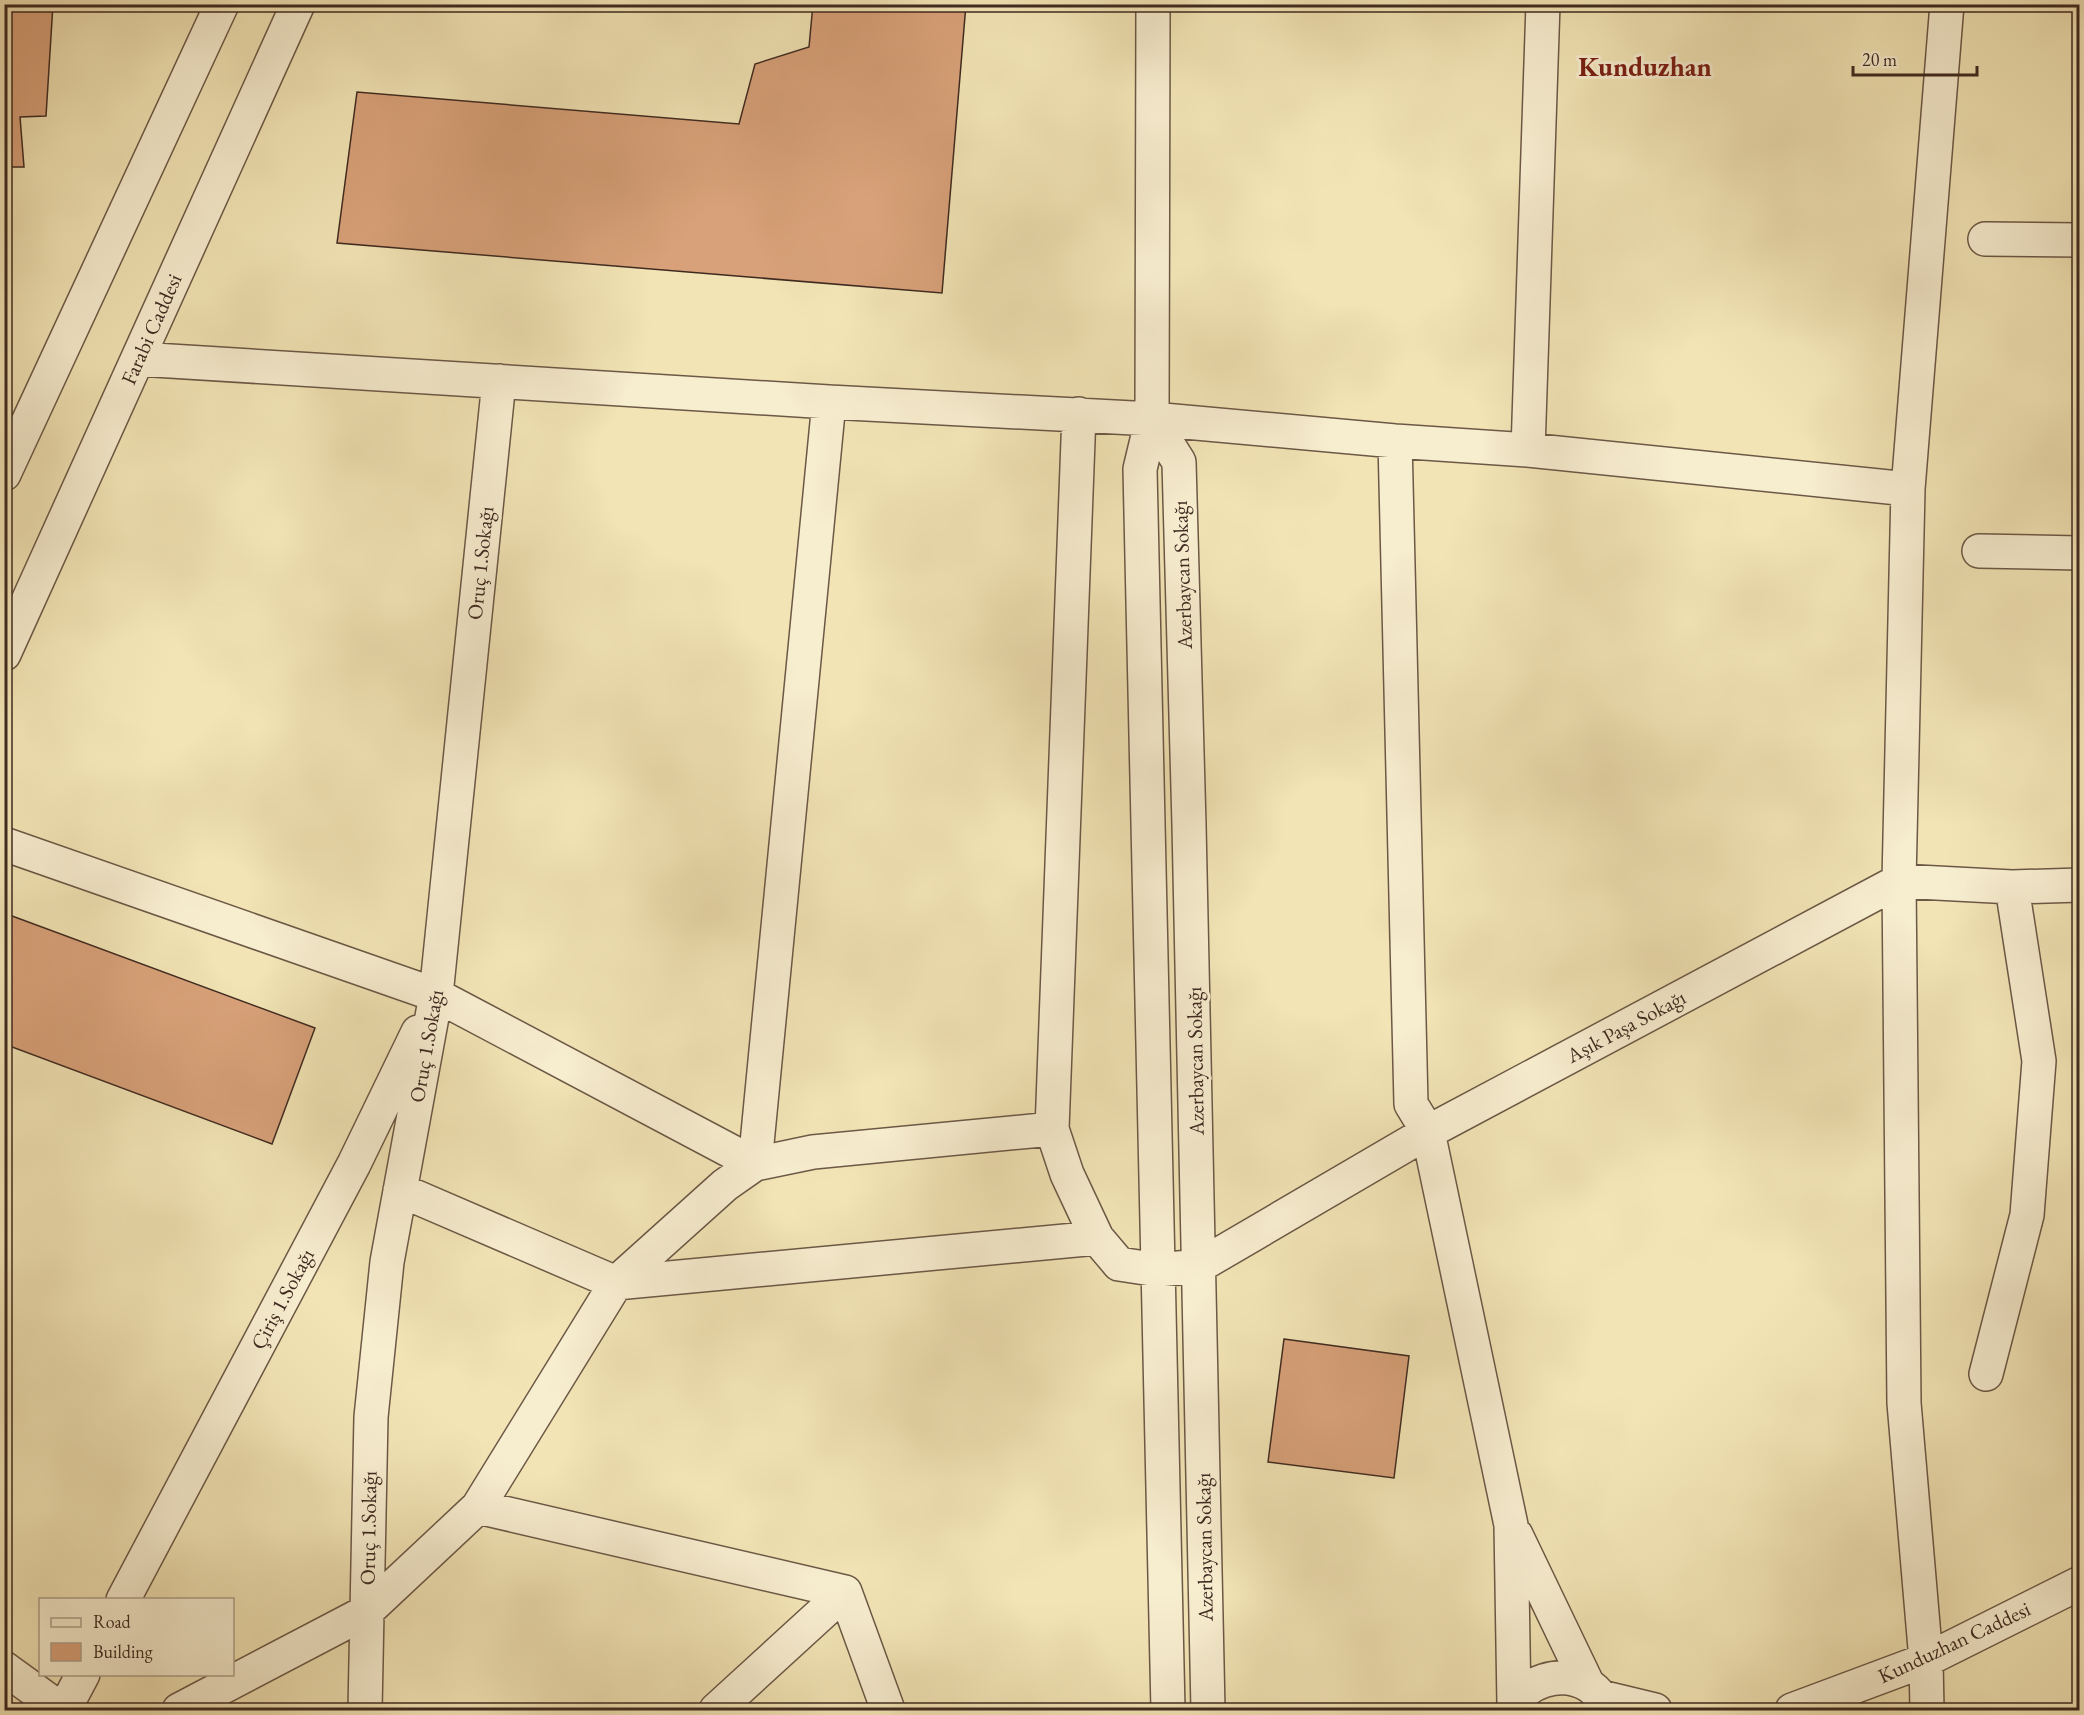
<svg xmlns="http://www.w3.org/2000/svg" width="2084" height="1715" viewBox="0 0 2084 1715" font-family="'EB Garamond',serif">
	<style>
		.building { fill: #d8a179; stroke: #3f2a21; stroke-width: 1.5 }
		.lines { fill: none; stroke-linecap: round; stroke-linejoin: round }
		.minor-casing { stroke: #6c5846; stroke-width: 36 }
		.minor { stroke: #f7edcf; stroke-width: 33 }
		.labels { text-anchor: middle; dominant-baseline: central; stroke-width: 6; stroke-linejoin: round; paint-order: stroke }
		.street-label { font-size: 21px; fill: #3f2a21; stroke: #f7edcf }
		.district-label { font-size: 27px; font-weight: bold; fill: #7a1f14; stroke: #f7edcf }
	</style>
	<rect width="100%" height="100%" fill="#f2e4b5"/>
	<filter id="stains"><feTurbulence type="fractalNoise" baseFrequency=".00333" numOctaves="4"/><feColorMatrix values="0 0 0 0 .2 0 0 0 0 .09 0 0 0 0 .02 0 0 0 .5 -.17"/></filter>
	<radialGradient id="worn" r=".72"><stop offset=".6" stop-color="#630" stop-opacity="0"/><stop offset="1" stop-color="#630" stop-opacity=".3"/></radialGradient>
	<path class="building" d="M4,4h49l-7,112 -26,1 4,50h-20z
		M813,4h153l-24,289 -605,-50 20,-151 382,32 16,-60 54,-17z
		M4,913l311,115 -43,116 -268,-100z
		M1284,1339l125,17 -15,122 -126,-16z"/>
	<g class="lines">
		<g class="minor-casing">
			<path id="minor" d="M1153,4l-1,415 -12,50 28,1241
				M1985,239l95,1
				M138,359l691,43 323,17 243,22 133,9 380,39
				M1079,414l-27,715 15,45 30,64 22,26 39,6 41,-4 229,-134 471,-251 113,6 68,-2
				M1152,419l27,43 10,363 19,885
				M1395,441l16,663 17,28 83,393 3,180
				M1528,450l15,-446
				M4,474l218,-470
				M1979,551l101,2
				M4,654l294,-650
				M4,844l432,151 319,169 74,-762
				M400,1190l216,93 481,-45
				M1986,1374l41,-159 12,-154 -27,-174
				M478,1507l367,85
				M1516,1535l72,150
				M845,1592l43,118
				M123,1600l231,-436 64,-132
				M4,1668l58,42
				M1601,1697l54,13
				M64,1710l19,-36
				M179,1710l187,-98 112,-105 138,-224 109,-98 30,-21 58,-12 239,-23
				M365,1710l6,-293 16,-155 49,-267 63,-614
				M716,1710l129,-118
				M1512,1710c10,-29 50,-41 76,-25 10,6 16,16 21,25
				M1792,1710l134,-50 154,-77
				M1927,1710l-1,-50 -22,-257 -5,-522 9,-392 39,-485"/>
		</g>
		<use href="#minor" class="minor"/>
	</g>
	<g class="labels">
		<g class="street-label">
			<text transform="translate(151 329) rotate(-66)">Farabi Caddesi</text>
			<text transform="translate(480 563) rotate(-84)">Oruç 1.Sokağı</text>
			<text transform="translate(1182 575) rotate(-92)">Azerbaycan Sokağı</text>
			<text transform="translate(1626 1026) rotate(-28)">Aşık Paşa Sokağı</text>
			<text transform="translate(426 1046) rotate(-80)">Oruç 1.Sokağı</text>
			<text transform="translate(1195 1061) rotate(-91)">Azerbaycan Sokağı</text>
			<text transform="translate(282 1299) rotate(-62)">Çiriş 1.Sokağı</text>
			<text transform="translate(368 1528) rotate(-89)">Oruç 1.Sokağı</text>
			<text transform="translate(1204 1547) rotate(-91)">Azerbaycan Sokağı</text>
			<text transform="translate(1954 1642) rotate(-25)">Kunduzhan Caddesi</text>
		</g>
		<g class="district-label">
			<text x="1645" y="66">Kunduzhan</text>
		</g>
	</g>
	<rect width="2084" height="1715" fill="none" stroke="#f2e4b5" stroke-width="24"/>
	<rect x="6" y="6" width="2072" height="1703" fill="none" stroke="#3f2a21" stroke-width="3"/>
	<rect x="12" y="12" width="2060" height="1691" fill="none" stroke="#3f2a21" stroke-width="1.5"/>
	<rect x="39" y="1598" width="195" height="78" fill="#f7edcf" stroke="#ad9f89" stroke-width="1.5"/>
	<rect x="51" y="1618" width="30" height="9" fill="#f7edcf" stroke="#ad9f89" stroke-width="1.5"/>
	<text x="93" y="1628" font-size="18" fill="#3f2a21">Road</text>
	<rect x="51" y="1643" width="30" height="18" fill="#d8a179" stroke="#ad9f89" stroke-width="1.5"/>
	<text x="93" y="1658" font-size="18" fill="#3f2a21">Building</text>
	<path d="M1853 66v9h124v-9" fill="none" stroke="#3f2a21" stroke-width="3"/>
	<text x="1862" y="66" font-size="18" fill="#3f2a21" stroke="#f7edcf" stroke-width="4.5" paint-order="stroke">20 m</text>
	<rect width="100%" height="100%" filter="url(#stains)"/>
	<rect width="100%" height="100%" fill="url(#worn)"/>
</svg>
